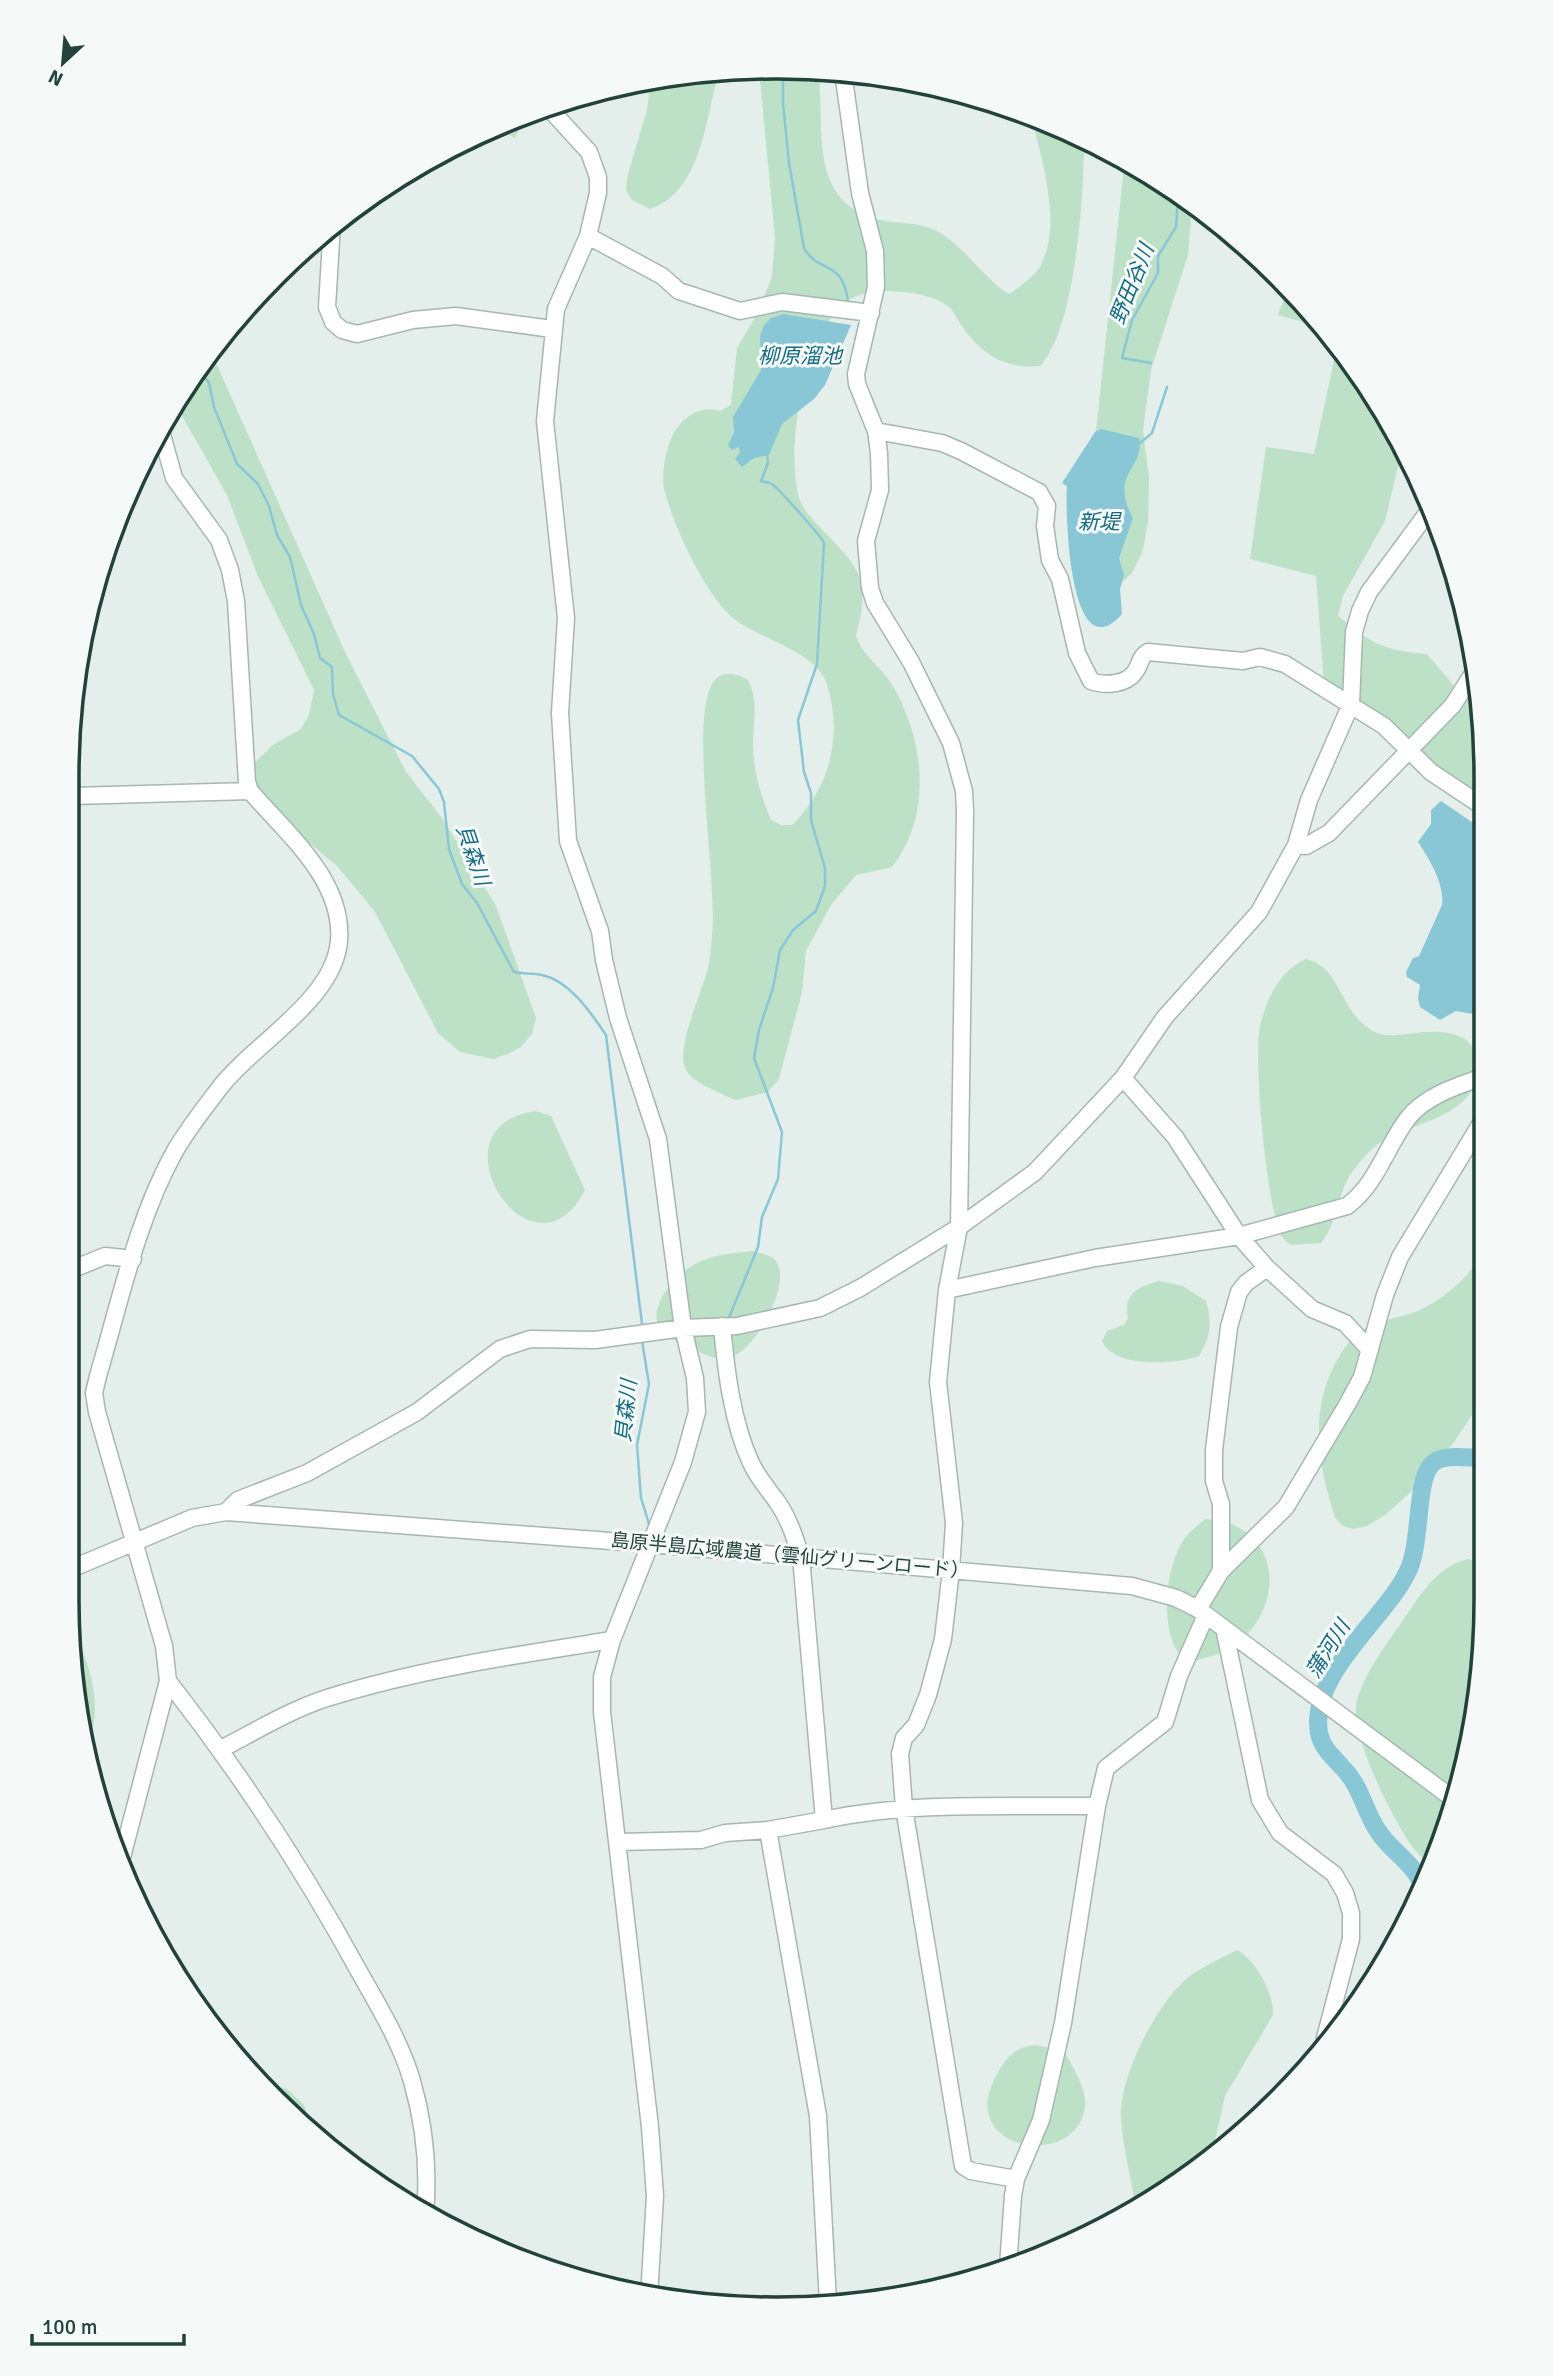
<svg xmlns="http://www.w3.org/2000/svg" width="1553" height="2376" viewBox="0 0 1553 2376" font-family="Signika,'Noto Sans JP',sans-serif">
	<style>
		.green { fill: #bce1c7 }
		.water { fill: #89c7d6 }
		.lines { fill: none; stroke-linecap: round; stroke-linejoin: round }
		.stream { stroke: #89c7d6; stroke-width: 2.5 }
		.river { stroke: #89c7d6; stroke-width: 18 }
		.minor-casing { stroke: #a6b7b2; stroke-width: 19 }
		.minor { stroke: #fff; stroke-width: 16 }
		.labels { text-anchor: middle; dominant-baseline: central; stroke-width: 6; stroke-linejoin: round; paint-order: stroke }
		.street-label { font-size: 19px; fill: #22423a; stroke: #f5faf8 }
		.water-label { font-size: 21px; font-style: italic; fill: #176c82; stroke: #f5faf8 }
		.rim { fill: none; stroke: #22423a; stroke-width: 3.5 }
	</style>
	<rect width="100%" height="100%" fill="#e4eeea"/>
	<path class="green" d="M759,69l59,2c8,57 -12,131 62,149 21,4 43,2 62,14 23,14 50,53 68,60 11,-9 26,-18 32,-31 20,-43 -1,-102 -10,-146l52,23c0,53 -8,188 -44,226 -33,3 -57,-10 -76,-37 -5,-6 -9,-17 -15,-22 -17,-13 -40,-15 -61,-16 -10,0 -27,2 -36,7 -48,29 -64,141 -55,192 3,15 10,24 21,35 40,43 54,50 38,111 7,20 24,30 35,47 34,56 42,131 1,184l-36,8 -25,30 -25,46 -4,41 -23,87 -11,13 -32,8c-15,-7 -48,-18 -52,-35 -5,-23 16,-69 23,-93 3,-11 4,-24 5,-37 6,-52 -24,-219 2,-254 9,-11 23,-7 34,-1 11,21 5,41 5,65 0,27 8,51 18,75l10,5h11c38,-37 51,-89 35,-141 -10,-32 -66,-45 -90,-63 -30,-21 -63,-94 -72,-129 -5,-17 1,-46 10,-61 11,-17 26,-25 45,-20l11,-6 6,-57 20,-34 15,-37 3,-39z
		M715,70l2,9c-12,45 -17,113 -67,130l-18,-9 -6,-10 2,-16 19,-64 4,-29z
		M525,116l-10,22 -19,-11z
		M1125,158l67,47 -4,50 -37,115 -8,60 6,48 -1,44 -5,28 -11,23 -16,15 -22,-138z
		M1288,289l36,39 -46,-13z
		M1338,342l65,104 -18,75 -42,75 -5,20c33,27 45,35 89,38l28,33 21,-11 9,54v68l-35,-19 -126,-95 -8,-108 -66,-17 16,-112 48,7z
		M212,354l134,300 60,118 36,46 54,88 40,112 -4,16 -11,13 -13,7 -15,5 -33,-7 -22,-19 -63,-121 -17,-21 -21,-25 -47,-39 -47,-32 6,-27 25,-24 27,-15 8,-14 5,-25 -57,-116 -30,-79 -50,-88z
		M1306,959c37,8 32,56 71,74 19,9 61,-12 89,7 8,6 14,17 13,27 -4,52 -67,54 -101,77 -7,5 -16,15 -22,23 -20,23 -16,53 -35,76l-30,2c-3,-2 -6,-4 -8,-7 -16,-21 -30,-182 -23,-211 6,-28 19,-56 46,-68z
		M536,1111l15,5 34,74c-52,102 -160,-64 -49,-79z
		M754,1251c6,2 15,4 20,8 22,21 -21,98 -49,100 -14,0 -28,-8 -40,-14 -10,-4 -26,-11 -28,-23 -4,-24 22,-50 40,-59 18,-9 38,-10 57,-12z
		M1483,1253l-1,147 -28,42 -41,48 -28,25 -18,11 -14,3 -10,-3 -8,-8c-16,-52 -26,-102 -1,-152 10,-19 19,-32 39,-42 11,-5 25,-6 37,-10 29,-10 58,-35 73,-61z
		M1159,1281l24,5 23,15c6,22 5,35 -7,55 -23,8 -85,13 -97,-15l5,-10 17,-6 4,-7c-5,-25 10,-31 31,-37z
		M1205,1519c73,3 84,82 33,124 -12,11 -35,15 -50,20 -31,-22 -24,-97 -3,-125 5,-7 14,-13 20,-19z
		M1468,1559l13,4 -1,129 -47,176c-7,-7 -16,-15 -22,-23 -19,-28 -58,-105 -55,-138 2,-25 33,-67 48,-88 17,-26 33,-52 64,-60z
		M73,1632c19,34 31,80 13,117l-13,-56z
		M1237,1950c20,12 37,43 36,65l-48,81 -13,58 -41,36 -35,20c-4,-30 -13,-61 -15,-91 -3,-40 36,-118 69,-143 14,-10 32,-18 47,-26z
		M1035,2045l29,6c8,15 23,37 21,55 -7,65 -130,46 -89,-30 10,-18 17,-28 39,-31z
		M257,2072l14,5 7,12 8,-1 18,17 12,30 -42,-34 -22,-26z"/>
	<path class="water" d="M783,314l68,11 -26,60 -11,14 -32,25 -13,31 -15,3 -12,9 -7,-8 5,-6 -1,-6 -7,3 -4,-5 6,-13 -1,-15 28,-47 -1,-34 4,-11 7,-7z
		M1101,429l38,9c7,30 -31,35 -6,80l-14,40 5,17 -4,14 2,25c-53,60 -57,-104 -55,-128l-5,-3 33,-51z
		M1441,801l44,30 -1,185 -28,-5 -16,9 -20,-13 -2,-9 2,-13 -13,-8 -1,-5 7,-14 6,-2 23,-51c3,-20 -13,-47 -24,-63l13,-18v-14z"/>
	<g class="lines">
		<path class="stream" d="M783,70v33l6,60 15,85c15,27 40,10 44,56
			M1151,363l-29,-5 10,-38 26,-47v-17l18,-29 2,-32
			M201,371l8,12 5,24 23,57 21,20 11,22 8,29 13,22 11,48 13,29 6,24 12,9 1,27 6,21 73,41 27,33 5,13 5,47 13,35 15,19 37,69c9,2 18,1 28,3 28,6 49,38 64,60l36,289
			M1140,443l12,-10 15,-46
			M728,1320l30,-73 4,-30 16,-38 4,-47 -28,-74 5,-28 14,-42 7,-38 13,-20 23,-19 9,-25v-18l-14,-48v-27l-7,-21 -6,-52 19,-56 7,-121c-2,-6 -48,-57 -52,-59 -4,-2 -7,-2 -11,-3l7,-18 -1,-10
			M642,1341l7,43 -12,61 4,53 9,29"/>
		<path class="river" d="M1423,1890c-4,-24 -33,-39 -45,-59 -14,-20 -16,-44 -36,-64 -10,-11 -20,-19 -23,-34 -10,-59 65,-113 88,-160 15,-28 8,-89 24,-108 10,-12 36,-7 51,-7"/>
		<g class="minor-casing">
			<path id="minor" d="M843,72l17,121 15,58 1,36 -20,87 1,10 19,47 3,22 1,37 -14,51 4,47 5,15 36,59 40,81 13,48 1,20 -6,416 -12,63 -9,92 16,141 -3,47 -8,69 -15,56 -12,30 -12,13 -4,16 4,54 59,358 8,5 45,8
				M548,107l41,45 9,25v16l-10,43 -32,73 -11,112 21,197 -6,95 8,128 32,90 4,29 14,58 40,121 25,189 12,50 2,34 -14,50 -71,178 -10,37v35l48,415 5,69 -6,101
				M332,224l-5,83 6,15 9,8 15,4 56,-14 43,-4 96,13
				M588,236l74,40 17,15 61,20 42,-9 89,11
				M876,431l66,12 19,8 78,41 8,14 -2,20 5,34 10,19 17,74 14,28c13,5 35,4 44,-9 6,-8 4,-15 13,-20l95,9 17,-4 25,7 99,62 47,46 54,36
				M73,796l177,-5
				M1296,845l10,1 23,-13 124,-128 22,-35
				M1123,1078l52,59 64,99 28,32 45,41 33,14 25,27
				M73,1269l32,-13 28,3
				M947,1290l148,-32 144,-22 108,-30c30,-22 39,-59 61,-88 17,-22 51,-33 75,-41
				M722,1326c4,44 10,96 29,137 7,15 17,26 27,40 11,16 17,35 23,54l23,263 -56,10 50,286 10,187
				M226,1512l12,-12 69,-27 110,-61 83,-63 30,-10 65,1 88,-12 54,-2 83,-18 40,-20 99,-61 76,-55 88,-94 42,-61 94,-105 37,-67 13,-45 42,-96 3,-72 6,-21 9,-19 62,-84
				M73,1568l119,-50 34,-6 424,32 482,42 44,12 22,11 254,189
				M1221,1571v-67l-7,-23v-31l15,-123 10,-35 7,-9 21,-15
				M1198,1609l23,-38 65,-64 62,-104 14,-26 23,-82 15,-38 83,-137
				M1224,1628l36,172 20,33 54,41 11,19 6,20v26l-26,99 1,9
				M168,1681c72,92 137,191 193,294 19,34 40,68 51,106 12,42 17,88 13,132
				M221,1749c35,-18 69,-39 106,-51 92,-29 190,-43 285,-58
				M824,1820c89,-19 183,-13 273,-14
				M619,1842l82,-2 24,-7 43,-3
				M121,1861l47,-180 -4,-35 -67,-234 -3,-19 4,-17c22,-74 39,-157 77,-225 12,-21 28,-41 43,-61 34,-46 116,-89 121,-149 5,-61 -53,-108 -89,-150l-3,-9 -11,-181 -6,-31 -11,-30 -45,-62 -13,-47
				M1008,2267l5,-71 3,-17 25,-59 22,-97 34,-217 9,-38 59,-46 14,-46 27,-61"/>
		</g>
		<use href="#minor" class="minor"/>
	</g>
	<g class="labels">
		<g class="street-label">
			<text transform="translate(790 1556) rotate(5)">島原半島広域農道（雲仙グリーンロード）</text>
		</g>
		<g class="water-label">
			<text transform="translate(1132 284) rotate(-68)">野田谷川</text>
			<text x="800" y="356">柳原溜池</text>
			<text x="1099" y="522">新堤</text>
			<text transform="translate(473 855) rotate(71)">貝森川</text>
			<text transform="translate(626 1411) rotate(-84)">貝森川</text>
			<text transform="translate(1328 1649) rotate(-58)">蒲河川</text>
		</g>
	</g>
	<path d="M0 0H1553V2376H0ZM776 79H777A697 697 0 0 1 1474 776V1600A697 697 0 0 1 777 2297H776A697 697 0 0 1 79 1600V776A697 697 0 0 1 776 79Z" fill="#f5faf8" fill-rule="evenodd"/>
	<path class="rim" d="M776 79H777A697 697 0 0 1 1474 776V1600A697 697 0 0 1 777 2297H776A697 697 0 0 1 79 1600V776A697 697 0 0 1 776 79Z"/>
	<g transform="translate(63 63) rotate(206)" stroke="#f5faf8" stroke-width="5" paint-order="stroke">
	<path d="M0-5L12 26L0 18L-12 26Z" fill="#22423a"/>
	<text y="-10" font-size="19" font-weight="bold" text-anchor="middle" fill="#22423a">N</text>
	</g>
	<path d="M32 2334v10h152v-10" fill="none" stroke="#22423a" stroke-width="3.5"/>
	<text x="42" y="2334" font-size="21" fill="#22423a" stroke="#f5faf8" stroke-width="5" paint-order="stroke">100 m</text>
</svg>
